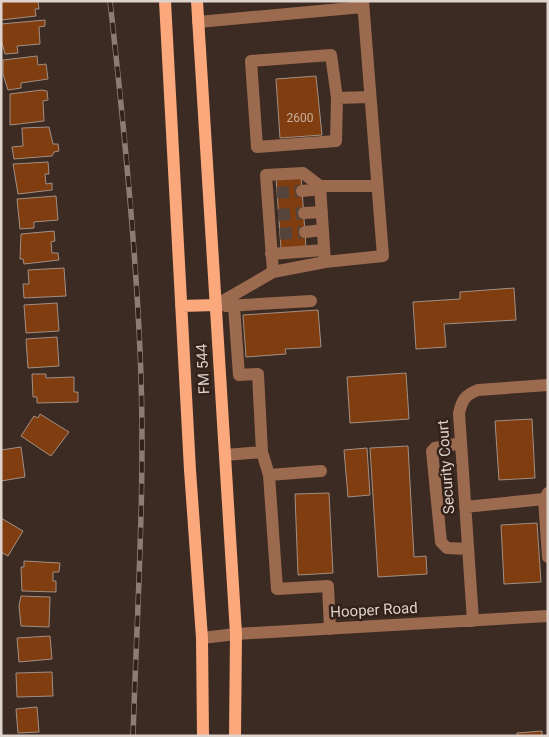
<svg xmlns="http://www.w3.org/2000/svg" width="549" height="737" viewBox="0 0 549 737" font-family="Roboto,sans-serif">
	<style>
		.building { fill: #803d0f; stroke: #a38f84 }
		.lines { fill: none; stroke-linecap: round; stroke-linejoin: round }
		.minor-tunnel { stroke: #54443c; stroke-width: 12; stroke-dasharray: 12 6; stroke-linecap: butt }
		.minor { stroke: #9c6a4f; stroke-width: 12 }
		.major { stroke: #fba97c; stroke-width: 12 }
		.rail-casing { stroke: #8b7d76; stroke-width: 5.5 }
		.rail { stroke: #322219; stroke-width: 4; stroke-dasharray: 11; stroke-linecap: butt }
		.labels { text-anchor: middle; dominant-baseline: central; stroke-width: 5; stroke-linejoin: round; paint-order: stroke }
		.number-label { font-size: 12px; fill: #c7ae9e }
		.street-label { font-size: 15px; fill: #dfd3ce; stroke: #322219 }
	</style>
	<rect width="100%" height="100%" fill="#3c2b22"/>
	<path class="building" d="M1,1h37l1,8h-4l1,7 -35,4z
		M45,20v6l-6,1 1,17 -23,2 1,7 -13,1 -4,-15v-15z
		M37,56l1,9 8,-1 2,15 -27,4v5l-13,2 -5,-16v-14z
		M316,76l6,59 -42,3 -4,-59z
		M42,90l5,1 1,9 -5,1 1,20 -34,4v-31z
		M49,127l4,17h5l1,7 -5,1 -2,4 -38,3 -2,-12 11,-1 -1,-18z
		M48,162l1,12h-4l1,10 6,-1v7l-34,4 -5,-30z
		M301,175l5,73 -25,1 -5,-72z
		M56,196l2,24 -24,2v6l-14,1 -3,-30z
		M54,231l1,10 -4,1 1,11h6l1,7 -35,4 -1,-5h-3l1,-25z
		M64,268l2,28 -42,2 -1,-14h6l-1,-14z
		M514,288l2,32 -72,4 2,23 -30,2 -3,-47 47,-3v-7z
		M57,303l2,28 -33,2 -2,-28z
		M318,310l3,37 -36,2 1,5 -40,3 -3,-42z
		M57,337l2,29 -31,2 -2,-29z
		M406,373l3,46 -59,4 -3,-46z
		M32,374h14v4l28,-1v15h4v10l-41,1v-6h-4z
		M40,414l29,18 -18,24 -30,-20 13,-20 4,2z
		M532,419l3,59 -36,2 -4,-59z
		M408,446l6,111 12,-1 1,18 -49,3 -8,-129z
		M21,447l4,30 -24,4v-31z
		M367,448l3,47 -22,2 -4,-47z
		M329,493l4,80 -35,2 -3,-81z
		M1,518l22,13 -15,25 -7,-4z
		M537,523l4,59 -37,2 -3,-59z
		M24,561l36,2 -1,9h-6v9h3v11l-34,-1 -1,-24h3z
		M21,596l29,1 -1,30 -28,-1 -2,-20z
		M50,636l2,23 -33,3 -2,-24z
		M52,672l1,24 -36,1 -1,-24z
		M37,707l2,25 -21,1 -2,-24z
		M542,731v5h-25v-3z"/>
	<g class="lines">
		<path class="minor-tunnel" d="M277,193l25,-2
			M278,215l26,-2
			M280,234l25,-2"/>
		<path class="minor" d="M198,22l165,-15
			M337,98l-6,-43 -80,6 6,86 79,-6 1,-43 33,-1
			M302,191l19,-2
			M304,213l18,-1
			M305,232l18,-2
			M271,254l53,-4
			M325,262l-5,-76h57
			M273,272l-7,-97 37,-2 17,13
			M216,305l57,-33 52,-10 58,-6 -20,-255
			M226,306l85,-5
			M234,306l5,69 19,-1 4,78 7,23 8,114 51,-3 2,43
			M461,443l-26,5 -3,3 9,91 6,6 21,1
			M225,455l37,-3
			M269,475l52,-4
			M544,499l4,58
			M465,507l79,-8 4,-6
			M473,621l-14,-208c3,-13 6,-18 19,-23l70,-5
			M202,638l34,-4 312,-18"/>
		<path class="major" d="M165,1l25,469 12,168 1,98
			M197,1l39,633 -1,102
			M181,306l35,-1"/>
		<g class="rail-casing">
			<path id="rail" d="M110,1c13,116 25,233 30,350 6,128 -3,257 -7,385"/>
		</g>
		<use href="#rail" class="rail"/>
	</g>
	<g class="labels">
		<g class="number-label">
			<text x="300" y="118">2600</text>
		</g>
		<g class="street-label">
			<text transform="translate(203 369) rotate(-93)">FM 544</text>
			<text transform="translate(446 467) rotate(-94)">Security Court</text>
			<text transform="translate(374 610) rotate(-3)">Hooper Road</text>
		</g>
	</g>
	<rect width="549" height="737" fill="none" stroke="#dfd3ce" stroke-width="5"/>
</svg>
